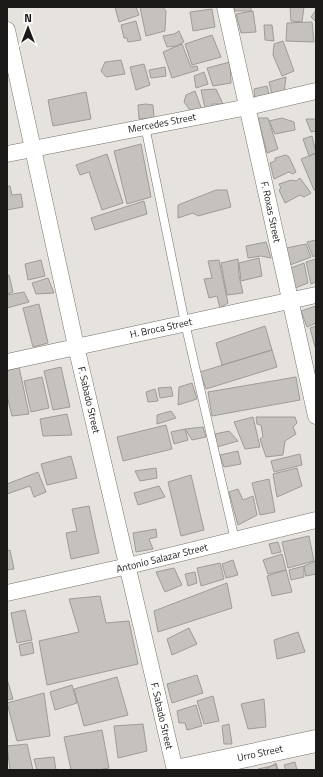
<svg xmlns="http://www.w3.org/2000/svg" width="323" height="777" viewBox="0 0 323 777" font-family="'Titillium Web',sans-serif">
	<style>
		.building { fill: #c5c1bd; stroke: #9f9b97 }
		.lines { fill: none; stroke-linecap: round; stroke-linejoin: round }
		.lane-casing { stroke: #75726e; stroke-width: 9 }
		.street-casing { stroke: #75726e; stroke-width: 17 }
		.secondary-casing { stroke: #75726e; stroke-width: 23 }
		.lane { stroke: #fff; stroke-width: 8 }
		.street { stroke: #fff; stroke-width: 16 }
		.secondary { stroke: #fff; stroke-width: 22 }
		.labels { text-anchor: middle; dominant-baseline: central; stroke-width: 3; stroke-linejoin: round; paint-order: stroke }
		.street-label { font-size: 10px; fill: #1b1a18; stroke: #fff }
	</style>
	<rect width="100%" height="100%" fill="#e6e2de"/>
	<path class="building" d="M115,7h21l3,8 -20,7z
		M140,7h23l3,4 -1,20 -19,5z
		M234,7h17v4h-17z
		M290,7h14l-2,15 -11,-1z
		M212,9l3,18 -22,4 -3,-19z
		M316,10v12l-5,-5z
		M253,11l3,21 -15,1 -5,-19z
		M136,21l5,19 -13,2 -1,-4h-3l-3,-13z
		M312,22l2,20 -28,-1 1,-18z
		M264,25h8l2,16 -9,-1z
		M179,31l5,11 -7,4 -10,1 -4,-11 11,-2z
		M212,35l9,22 -29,8 -7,-21z
		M283,41l11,30 -12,5 -9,-21 1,-11z
		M182,44l9,23 6,-1 1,4 -26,8 -9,-26z
		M121,60l4,14 -19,3 -5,-6 4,-9z
		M230,62l1,21 -18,3 -6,-18z
		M144,64l6,21 -14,5 -6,-23z
		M165,67l1,9 -15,2 -2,-8z
		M204,72l4,12 -12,4 -2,-12z
		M286,77l-2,17 -12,1 -3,-13z
		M267,86l3,12 -15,3 -1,-12z
		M216,89l7,15h-11l-1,5 -6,-1 -4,-18z
		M195,91l7,19 -10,3 -8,-11 2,-7z
		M86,92l5,27 -38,7 -5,-26z
		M146,104l7,1 1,13 -15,1 -1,-14z
		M258,118h10l10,31 -11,4z
		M282,118l12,4 1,8 -20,4 -6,-13z
		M306,119h10v12l-5,1z
		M312,136l4,17 -7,3 -6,-17z
		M141,144l10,53 -24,7 -13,-53z
		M316,153v37h-2l-13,-31z
		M107,154l16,49 -21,7 -13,-38 -9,3 -4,-10z
		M286,155l3,2 7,15 -3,2 -4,-2 -15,7 -4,-16 5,-2v-3z
		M300,178l11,15 -7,4 -4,-2 -15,8 -6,-13 2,-2 -2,-4 12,-4 5,1z
		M7,186h3l2,9 9,-1 2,13 -16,3z
		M216,190h11l4,17 -33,9 -5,-3 -15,5v-13z
		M144,201l3,13 -52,16 -4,-12z
		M316,240v15l-3,2 -6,-15z
		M266,242l5,16 -10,-2 -13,2 -2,-12z
		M306,244l5,13 -21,8 -4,-17z
		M259,258l3,18 -21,5 -2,-18z
		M238,259l1,17 4,17 -16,2 -6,-32z
		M316,259v23l-5,2 -5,-22z
		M41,260l4,16 -17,4 -3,-16z
		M219,260l9,43 -8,5 -3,-12 -8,2 -5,-19 8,-1 -4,-17z
		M304,263l4,20 -13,5 -4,-20z
		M9,275l4,17 -6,2v-18z
		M48,278l6,15 -18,1 -4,-11z
		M24,292l5,10 -22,6v-13z
		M39,304l9,39 -15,4 -10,-39z
		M316,306v17l-9,4 -6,-16z
		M265,326l7,24 -50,15 -6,-22z
		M316,326v21h-1l-5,-19z
		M272,350l5,17 -71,22 -6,-17z
		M19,367l10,47 -17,2 -5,-20v-25z
		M61,367l9,40 -17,3 -9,-39z
		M42,377l7,31 -18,4 -7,-31z
		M296,377l4,23 -88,16 -4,-24z
		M192,383l5,16 -19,6 1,-18z
		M171,387l2,9 -13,2 -2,-10z
		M155,389l3,12 -10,1 -2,-10z
		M171,411l5,7 -19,6v-9z
		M67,414l5,21 -29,1 -3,-17z
		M253,417l7,30 -15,2 -11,-27z
		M256,417h39l2,6 -4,4 3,7 -11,7 -2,14 -17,2 -6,-18 3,-2 -2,-12 -4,-1z
		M166,425l6,24 -49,12 -6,-24z
		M203,427l3,10 -14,3 -7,-11z
		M185,429l3,11 -14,4 -3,-12z
		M229,431l9,10 -21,6 -2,-13z
		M238,451l3,13 -17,3 -4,-12z
		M300,454l2,11 -28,7 -3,-11z
		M71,456l6,22 -30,7 -6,-21z
		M156,468l1,10 -17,3 -5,-10z
		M297,468l5,18 -25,11 -4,-23z
		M38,472l8,20 -12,5 -4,-11 -23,8v-10z
		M191,475l13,55 -23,6 -13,-54z
		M269,479l6,33 -15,3 -8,-32z
		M159,486l6,11 -27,8 -4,-12z
		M238,489l5,11 10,-4 4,19 -19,10 -9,-33z
		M89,506l10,47 -28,6 -5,-26 11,-2 -5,-22z
		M156,529l1,8 -8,2 4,10 -17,3 -3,-19z
		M309,536l5,25 -26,7 -6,-26z
		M278,542l3,10 -9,2 -3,-10z
		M10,550l4,19 -7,1v-19z
		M282,554l4,16 -18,4 -5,-14z
		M233,560l5,15 -12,3 -4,-14z
		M316,561v13l-10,2 -2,-10z
		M220,563l4,16 -23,7 -4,-18z
		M304,566v11l-13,3 -2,-10z
		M174,568l8,17 -17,7 -9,-20z
		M286,570l6,22 -20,4 -5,-20z
		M195,572l2,11 -9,3 -3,-12z
		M227,583l5,25 -74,24 -4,-21z
		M100,596l6,27 23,-2 9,43 -91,21 -8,-44 40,-9 -10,-33z
		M25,610l7,30 -15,3 -6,-30z
		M189,628l8,16 -25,11 -5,-16z
		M298,632l7,20 -28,7 -3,-19z
		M32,642l2,11 -13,3 -2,-11z
		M197,675l6,18 -31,10 -5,-19z
		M117,677l11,38 -44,11 -10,-37z
		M7,679l6,20 -6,1z
		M72,685l5,18 -22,7 -5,-18z
		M44,693l6,43 -33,5 -10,-38z
		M213,696l6,25 -15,3 -7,-23z
		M264,699l2,28 -18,2 -7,-25z
		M196,705l6,21 -15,4 -2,-7h-6l-2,-12z
		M143,724l4,27 -29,7 -4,-32z
		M229,724l3,20h-8l-2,-18z
		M102,730l7,38 -11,2h-27l-7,-33z
		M27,744l6,26h-23l-3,-24z
		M54,757l2,13h-19l-3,-11z
		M295,762l2,8h-11l-2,-5z
		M276,763l2,7h-13z
		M276,765l1,5h-19v-1z"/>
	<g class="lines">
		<g class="lane-casing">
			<path id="lane" d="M145,126l40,197 50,217"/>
		</g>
		<g class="street-casing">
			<path id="street" d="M225,7l91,409
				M7,30l69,316 99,424
				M7,154l241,-47 68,-16
				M7,362l309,-67
				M7,593l121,-27 188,-46"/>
		</g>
		<g class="secondary-casing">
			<path id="secondary" d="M181,770l135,-29"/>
		</g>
		<use href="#lane" class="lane"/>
		<use href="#street" class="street"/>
		<use href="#secondary" class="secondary"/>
	</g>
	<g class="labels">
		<g class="street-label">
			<text transform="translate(162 123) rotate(-11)">Mercedes Street</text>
			<text transform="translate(271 212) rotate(78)">F. Roxas Street</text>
			<text transform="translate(161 328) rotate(-12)">H. Broca Street</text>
			<text transform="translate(89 400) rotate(77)">F. Sabado Street</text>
			<text transform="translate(162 558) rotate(-14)">Antonio Salazar Street</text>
			<text transform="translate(162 716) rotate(77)">F. Sabado Street</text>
			<text transform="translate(260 753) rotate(-12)">Urro Street</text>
		</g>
	</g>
	<rect width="323" height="777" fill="none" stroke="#1b1a18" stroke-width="16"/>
	<g transform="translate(28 28)" stroke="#ffffff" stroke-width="3" paint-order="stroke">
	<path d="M0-3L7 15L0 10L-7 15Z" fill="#1b1a18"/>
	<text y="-6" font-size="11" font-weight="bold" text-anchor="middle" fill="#1b1a18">N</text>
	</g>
</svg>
